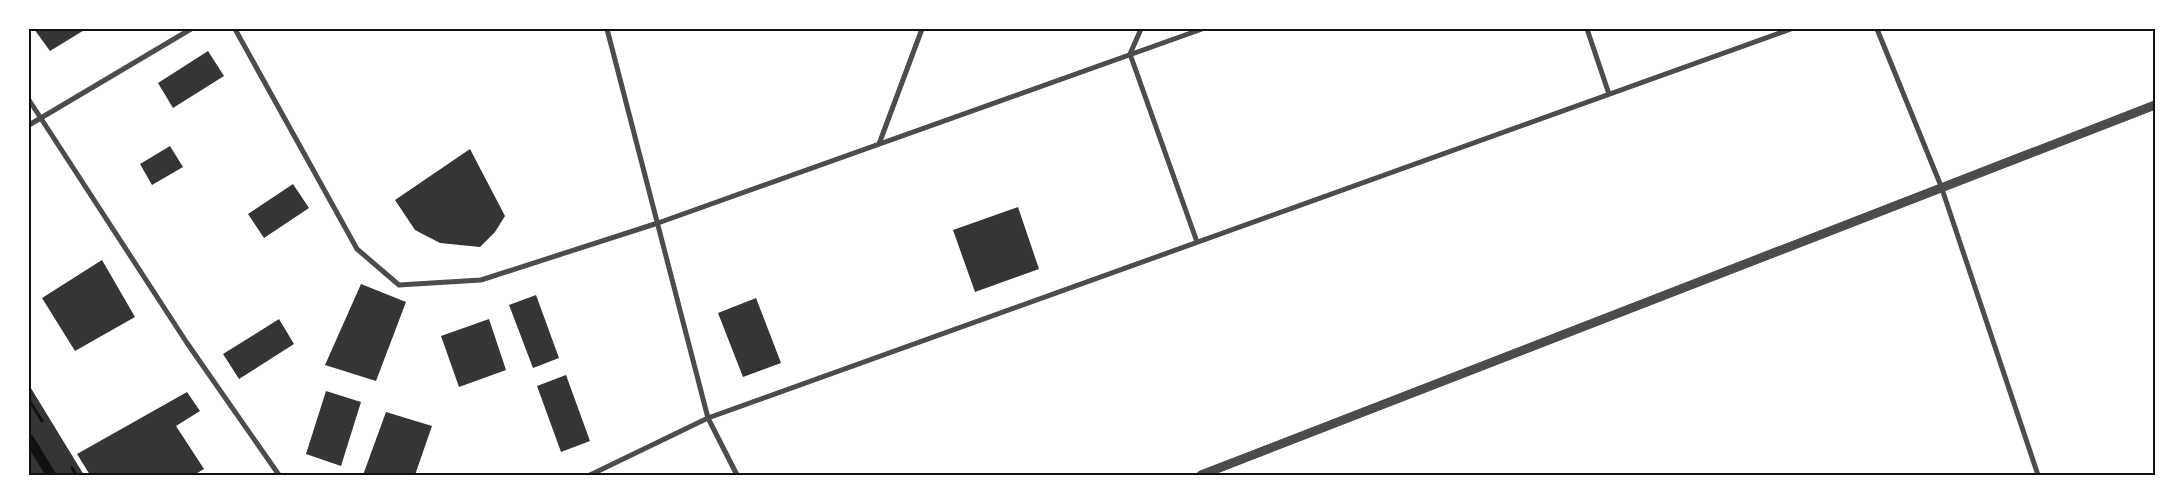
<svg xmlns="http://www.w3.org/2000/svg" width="2184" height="504" viewBox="0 0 2184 504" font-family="'Roboto Condensed',sans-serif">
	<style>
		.building { fill: #353535 }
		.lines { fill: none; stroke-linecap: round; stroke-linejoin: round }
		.path { stroke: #111; stroke-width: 3 }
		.minor { stroke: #4c4c4c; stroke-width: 5 }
		.tertiary { stroke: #4c4c4c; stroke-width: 9 }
		.secondary { stroke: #111; stroke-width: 10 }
		.rail { stroke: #707070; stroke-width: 4 }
		.neatline { fill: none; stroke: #111; stroke-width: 2 }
	</style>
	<rect width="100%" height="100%" fill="#fff"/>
	<path class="building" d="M34,29h52l-36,22z
		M208,51l16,25 -51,32 -15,-25z
		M170,146l13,21 -31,18 -12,-21z
		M470,149l35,67 -10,16 -15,15 -40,-4 -25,-13 -20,-30z
		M293,184l16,24 -45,30 -16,-24z
		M1018,207l21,62 -64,23 -22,-62z
		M102,260l33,57 -60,34 -33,-53z
		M361,284l45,18 -30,79 -51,-16z
		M536,295l23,63 -26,10 -24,-63z
		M756,298l25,65 -38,14 -25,-64z
		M279,319l15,25 -55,35 -16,-25z
		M489,319l17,51 -47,17 -18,-51z
		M566,375l24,66 -29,11 -24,-66z
		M29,385l55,90h-55z
		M326,391l35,11 -20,64 -35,-12z
		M187,392l13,19 -24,15 28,43 -10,6h-104l-13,-21z
		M386,412l46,14 -17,49h-52z"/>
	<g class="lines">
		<path class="path" d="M29,400l13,21
			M72,468l4,7"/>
		<path class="minor" d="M235,29l122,220 42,36 82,-5 177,-57 544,-194
			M607,29l101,389 29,57
			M1141,29l-11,25 67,188
			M1587,29l22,65
			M1877,29l64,157 97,289
			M29,100l158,243 92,132
			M29,125l162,-96
			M879,144l43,-115
			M590,475l118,-57 1083,-389"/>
		<path class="tertiary" d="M1201,475l954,-370"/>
		<path class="secondary" d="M29,439l22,36"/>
		<path class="rail" d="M29,474l1,1"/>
	</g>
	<rect width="2184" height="504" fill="none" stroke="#ffffff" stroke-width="60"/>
	<rect x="30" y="30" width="2124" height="444" class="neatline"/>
</svg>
